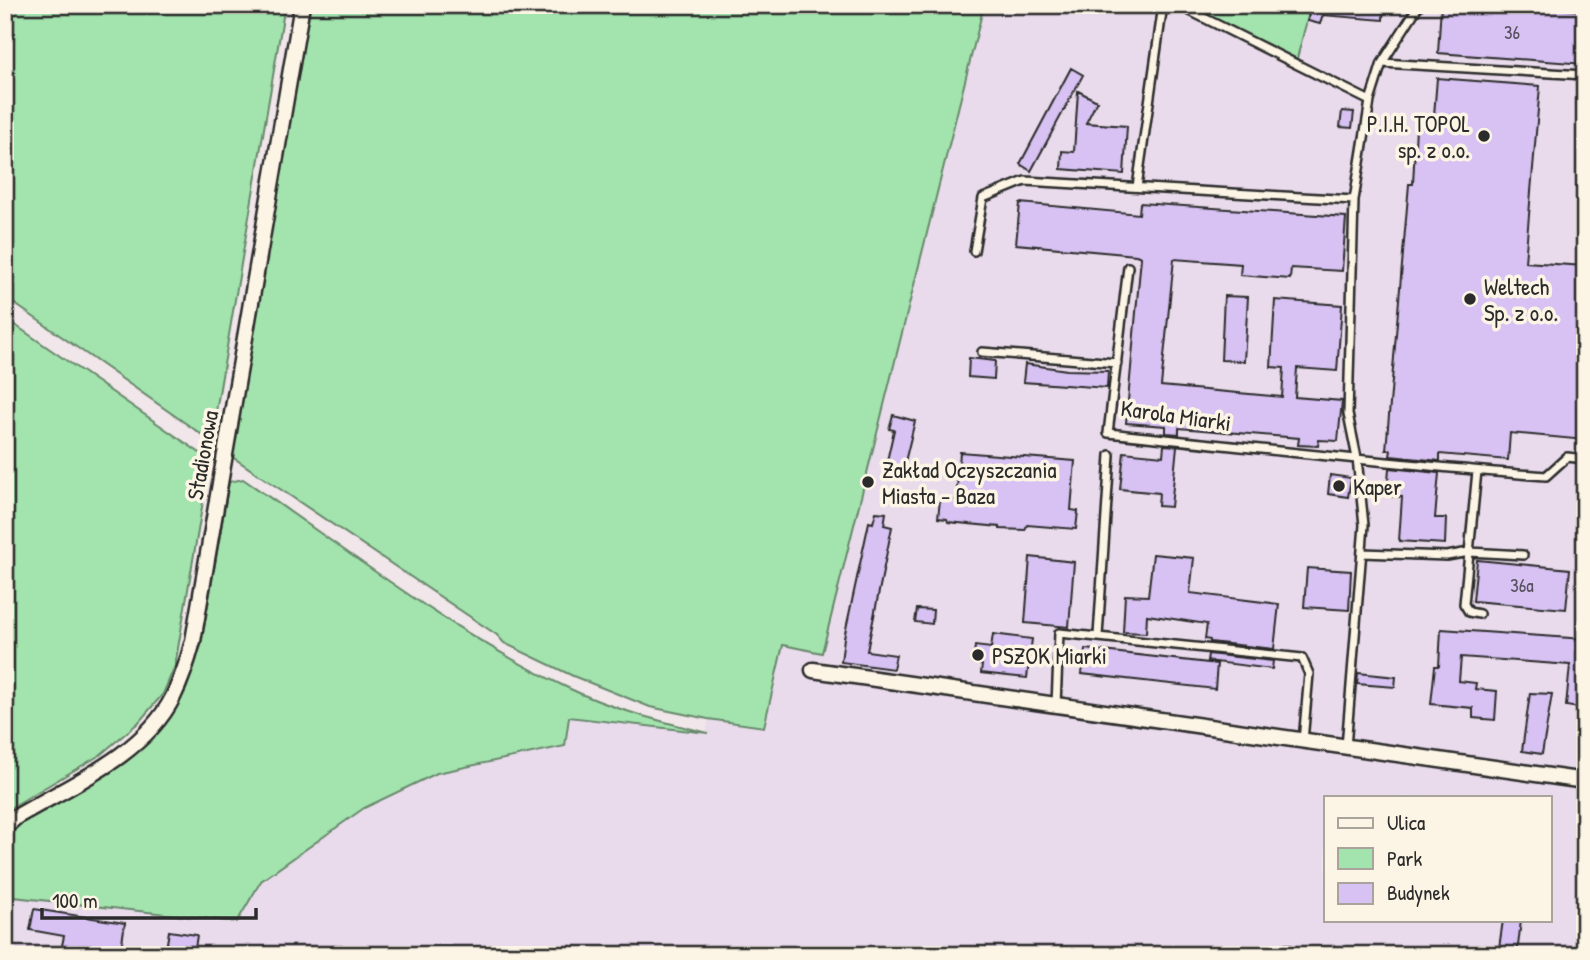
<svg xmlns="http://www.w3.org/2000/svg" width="1590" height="960" viewBox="0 0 1590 960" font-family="'Patrick Hand',sans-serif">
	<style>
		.built { fill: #e9dbec; fill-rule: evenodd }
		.green { fill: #a3e4ae; stroke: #67886c; stroke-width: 2 }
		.building { fill: #d7c2f3; stroke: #2b2b2b; stroke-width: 2 }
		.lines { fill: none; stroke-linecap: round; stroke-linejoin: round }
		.lane-casing { stroke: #2b2b2b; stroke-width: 12 }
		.street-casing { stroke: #2b2b2b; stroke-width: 19 }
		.lane { stroke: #fcf5e5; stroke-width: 7 }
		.street { stroke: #fcf5e5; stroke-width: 14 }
		.poi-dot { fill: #2b2b2b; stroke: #fcf5e5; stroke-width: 2.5 }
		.labels { text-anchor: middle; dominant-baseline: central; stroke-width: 7; stroke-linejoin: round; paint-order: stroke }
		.number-label { font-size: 19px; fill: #56515d }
		.poi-label { font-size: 23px; fill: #2b2b2b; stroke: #fcf5e5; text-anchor: start }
		.street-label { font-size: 23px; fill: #2b2b2b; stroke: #fcf5e5 }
	</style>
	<rect width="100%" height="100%" fill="#f1e6e9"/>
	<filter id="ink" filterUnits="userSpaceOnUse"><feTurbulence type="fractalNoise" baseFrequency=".0143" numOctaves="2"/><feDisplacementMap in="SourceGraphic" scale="14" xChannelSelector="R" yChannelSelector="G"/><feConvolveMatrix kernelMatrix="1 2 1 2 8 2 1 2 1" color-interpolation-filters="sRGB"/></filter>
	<g filter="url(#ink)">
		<path class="built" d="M984,5h200l112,56 15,-56h215l59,5v945h-1580v-59l232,26 24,-41 103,-73 73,-35 128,-27 4,-29 138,16 1,-14 56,7 19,-82 39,8zM1326,797h224v123h-224z"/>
		<path class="green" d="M5,5h280l-74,436 -206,-144z
			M310,5h674l-162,648 -39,-8 -19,82 -56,-8 -58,-12 -77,-31 -69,-33 -7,-8 -266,-179z
			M1184,5h127l-15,57z
			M5,318l205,142 -35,206 -12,28 -25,29 -38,32 -95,56z
			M243,479c102,70 211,155 323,208 45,22 93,34 142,46l-139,-16 -4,29 -128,27 -73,35 -103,73 -24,41 -232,-26v-57l15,-15 93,-55 64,-66 24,-57 28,-164z"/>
		<path class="building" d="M1310,5h74l-1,15 -60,-5 -3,9 -12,-3z
			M1441,5h73l71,6v53l-147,-11z
			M1071,68l12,7 -52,96 -11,-7z
			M1437,78l103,8 -15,176 60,4v174l-75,-7 -2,27 -68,-6v7l-50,-5 1,-6h-5l23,-266h4l3,-57 17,1z
			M1078,91l19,10 -11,22 41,3 -3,48 -63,-5 1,-18 12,1z
			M1342,111l12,1 -2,16 -12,-1z
			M1020,203l119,11 1,-11 206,14 -4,54 -51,-3 -1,11 -50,-4 1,-11 -67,-5 -13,127 121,11 2,-29 -13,-1 4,-67 67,5 -5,66 -40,-3 -2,29 47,4 -4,40 -19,-1 -1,6 -20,-1 1,-7 -120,-10v6l-13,-1v-7l-40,-3 15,-166 -5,-2 -120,-11z
			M1224,296l24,1 -4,64 -23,-1z
			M969,358l26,3 -1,18 -26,-2z
			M1025,364l42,6 41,1 -1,17 -84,-6z
			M893,415l22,6 -14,57 -17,-4 10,-44 -5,-1z
			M1164,445l13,1 -6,61 -13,-1 1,-13 -39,-4 4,-37 39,4z
			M960,452l115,9 -4,49 7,1 -2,18 -49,-4 -2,5 -25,-1v-2l-52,-5 -1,-3 -9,-1 2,-18h16z
			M1389,468l50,5 -4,45h11l-1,26 -46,-3 3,-44 -15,-1z
			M1330,475l21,3 -3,19 -20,-3z
			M876,512l10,1 -2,12 8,2 -25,124 29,4 -3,14 -52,-7 3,-24 25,-116 4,1z
			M1153,554l41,4 -4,35 89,11 -5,45 -64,-7v-2l-5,-1 2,-15 -60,-9 -1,18 -23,-1 2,-37 23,1z
			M1030,557l44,5 -5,65 -44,-4z
			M1477,560l93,9 -4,40 -93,-8z
			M1307,568l44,3 -2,39 -45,-3z
			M917,609l16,1 -1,14 -17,-2z
			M1441,629l144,10v70l-19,-3 4,-41 -109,-8 -2,24 17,2 -1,6 22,2 -2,29 -22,-2v-10l-42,-4 4,-38h4z
			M993,634l39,5 -5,39 -46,-5 1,-8 -9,-2 2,-17 16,2z
			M1085,649l132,15 -2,25 -133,-15z
			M1208,654l65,7 -1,8 -65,-8z
			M1358,673l38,4 -1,10 -38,-3z
			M1530,693l22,1 -10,60 -20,-3z
			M34,909l91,14 -5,32h-60l4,-19 -34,-6z
			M1503,920h18l-4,35h-19z
			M169,931l28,4 -3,20h-29z"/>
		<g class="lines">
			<g class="lane-casing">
				<path id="lane" d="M1178,5l192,96
					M1419,5l-37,58 203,12
					M1137,187l26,-182
					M974,251l9,-53 42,-17 329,19
					M1128,267l-20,166c146,15 292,32 438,43l21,-19 18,2
					M982,352l135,11
					M1477,471l-13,133 5,8 10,2
					M1362,553l85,3 22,-4 54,3
					M1098,636l12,-181
					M1056,705l3,-72 243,25 7,16 -6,67
					M1346,747l18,-222 -7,-67 -9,-44 6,-214 16,-99 12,-38
					M1238,955l50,-6"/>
			</g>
			<g class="street-casing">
				<path id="street" d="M813,670l772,111
					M5,827l11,-10c54,-32 128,-62 157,-120 9,-18 15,-37 20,-56l109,-636"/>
			</g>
			<use href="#lane" class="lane"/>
			<use href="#street" class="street"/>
		</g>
	</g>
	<g class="poi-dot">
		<circle cx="1484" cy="136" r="7"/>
		<circle cx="1470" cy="299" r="7"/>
		<circle cx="868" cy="482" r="7"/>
		<circle cx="1339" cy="486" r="7"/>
		<circle cx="978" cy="655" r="7"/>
	</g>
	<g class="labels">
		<g class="number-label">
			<text x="1512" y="32">36</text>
			<text x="1522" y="585">36a</text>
		</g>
		<g class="poi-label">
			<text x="1470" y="123" text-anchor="end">P.I.H. TOPOL<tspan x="1470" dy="26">sp. z o.o.</tspan></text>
			<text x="1484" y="286">Weltech<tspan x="1484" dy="26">Sp. z o.o.</tspan></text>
			<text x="882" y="469">Zakład Oczyszczania<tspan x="882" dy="26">Miasta - Baza</tspan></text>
			<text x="1353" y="486">Kaper</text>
			<text x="992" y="655">PSZOK Miarki</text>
		</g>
		<g class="street-label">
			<text transform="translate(1176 415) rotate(8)">Karola Miarki</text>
			<text transform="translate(202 455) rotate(-80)">Stadionowa</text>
		</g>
	</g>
	<rect width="1590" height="960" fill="none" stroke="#fcf5e5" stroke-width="28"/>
	<rect x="14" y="14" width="1562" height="932" fill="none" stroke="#2b2b2b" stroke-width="2.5" filter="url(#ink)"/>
	<rect x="1324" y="796" width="228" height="126" fill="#fcf5e5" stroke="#a8a49b" stroke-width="2"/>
	<rect x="1338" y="818" width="35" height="10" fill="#fcf5e5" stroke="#a8a49b" stroke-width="2"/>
	<text x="1387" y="830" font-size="21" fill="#2b2b2b">Ulica</text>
	<rect x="1338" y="848" width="35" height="21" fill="#a3e4ae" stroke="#a8a49b" stroke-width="2"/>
	<text x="1387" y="866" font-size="21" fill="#2b2b2b">Park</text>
	<rect x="1338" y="883" width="35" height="21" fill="#d7c2f3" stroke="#a8a49b" stroke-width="2"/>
	<text x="1387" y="900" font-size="21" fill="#2b2b2b">Budynek</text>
	<path d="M42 908v10h214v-10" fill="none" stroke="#2b2b2b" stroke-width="3.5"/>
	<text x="52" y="908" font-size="21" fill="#2b2b2b" stroke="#fcf5e5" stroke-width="5" paint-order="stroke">100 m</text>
</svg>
